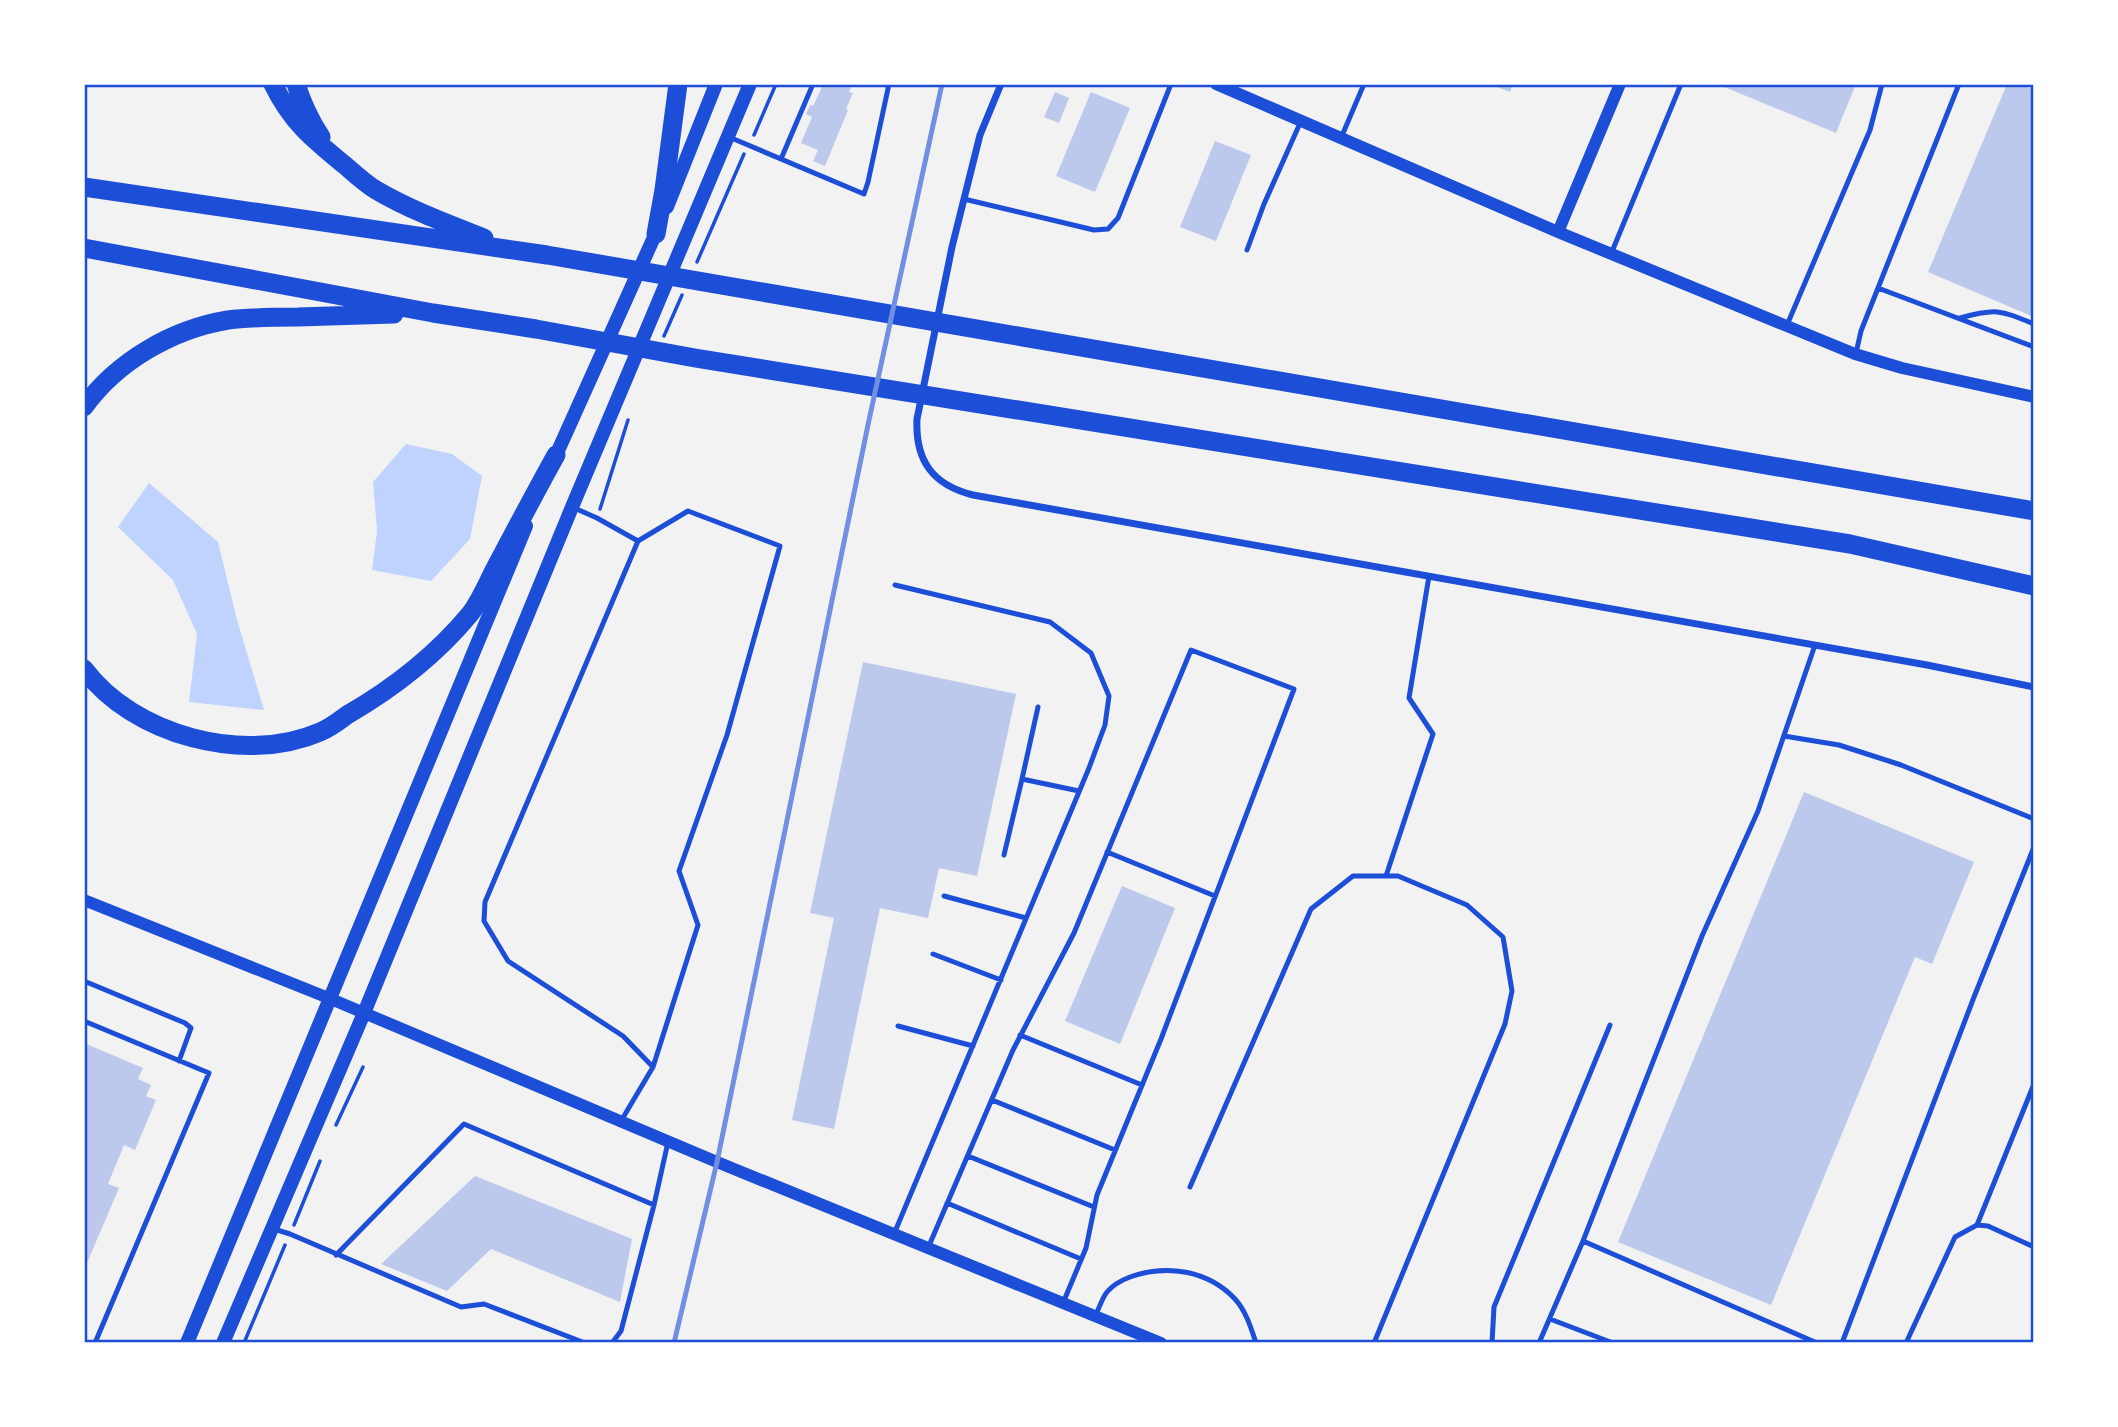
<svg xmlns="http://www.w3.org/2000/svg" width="2118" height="1427" viewBox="0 0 2118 1427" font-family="'DM Sans',sans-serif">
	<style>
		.water { fill: #bfd3fe }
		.building { fill: #bdc9ec }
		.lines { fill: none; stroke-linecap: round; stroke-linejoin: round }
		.path { stroke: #1d4ed8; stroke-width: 3.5 }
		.service { stroke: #1d4ed8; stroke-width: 5 }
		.minor { stroke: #1d4ed8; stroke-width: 7 }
		.tertiary { stroke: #1d4ed8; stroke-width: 12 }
		.secondary { stroke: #1d4ed8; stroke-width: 14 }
		.motorway { stroke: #1d4ed8; stroke-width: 19 }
		.rail { stroke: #7290e2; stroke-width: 5 }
		.neatline { fill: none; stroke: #1d4ed8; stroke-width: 2.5 }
	</style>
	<rect width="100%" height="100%" fill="#f2f2f2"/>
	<path class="water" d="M406,444l46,10 30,22 -12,63 -39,42 -59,-11 5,-39 -4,-49z
		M149,483l69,59 19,78 27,90 -75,-8 8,-68 -24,-54 -55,-53z"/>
	<path class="building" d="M826,84h15l10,4 -2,4 4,1 -7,16 2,1 -23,56 -12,-5 5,-11 -17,-7 11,-26 -6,-3 4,-9 3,1 10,-21z
		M1489,84h24l-3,8z
		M1717,84h139l-20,49z
		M2007,84h13l14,6v227l-106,-45z
		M1055,92l14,6 -10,25 -15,-6z
		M1091,92l39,16 -35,84 -39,-16z
		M1215,141l36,14 -35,86 -36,-14z
		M863,662l153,32 -39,182 -38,-8 -11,50 -48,-10 -46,221 -42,-9 42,-202 -24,-5z
		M1804,792l170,70 -42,102 -17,-7 -144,348 -153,-63z
		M1122,886l53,22 -55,136 -55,-23z
		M84,1043l59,25 -5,11 13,6 -5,11 10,4 -21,50 -11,-5 -16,39 11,4 -35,82z
		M475,1176l157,63 -12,63 -129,-53 -44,42 -66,-27z"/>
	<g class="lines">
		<path class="path" d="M754,135l22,-51
			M697,262l47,-108
			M664,336l18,-41
			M600,509l28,-89
			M336,1125l27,-58
			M294,1225l26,-64
			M244,1343l41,-98"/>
		<path class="service" d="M729,137l135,57 4,-12 21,-98
			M1341,138l23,-54
			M781,159l32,-75
			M964,199l130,31 14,-1 10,-11 53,-134
			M1247,250l17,-46 37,-83
			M1611,254l70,-170
			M1878,288l81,-204
			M1960,318c36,-10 40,-8 74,6
			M1787,325l83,-195 12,-46
			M1856,353l5,-22 17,-43 156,59
			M572,507l25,11 41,23 50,-30 92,35 -53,189 -48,136 19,54 -45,142 -32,54
			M638,541l-153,361 -1,19 24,40 115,75 30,31
			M1038,707l-16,72 57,12
			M1784,736l55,9 62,20 133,54
			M1107,852l108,44
			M1004,855l18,-76
			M1386,876l47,-142 -24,-36 20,-122
			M944,896l82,22
			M933,954l68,26
			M84,981l101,42 6,5 -12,33
			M84,1021l125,52 -114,270
			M898,1026l75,20
			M1020,1035l122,50
			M992,1100l123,50
			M968,1156l126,51
			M1190,1187l121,-278 42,-33h45l69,29 36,32 9,54 -7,33 -131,319
			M947,1203l134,56
			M1977,1225l57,-141
			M274,1229l16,5 171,73 23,-3 101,39
			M894,1234l195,-466 16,-43 4,-29 -18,-43 -41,-31 -155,-37
			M1583,1241l234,102
			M928,1248l85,-198 61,-117 117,-283 103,39 -133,350 -64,156 -11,53 -23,55
			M336,1255l128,-131 190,81
			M1095,1316c4,-7 7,-18 12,-24 6,-7 15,-12 23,-15 36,-13 78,-7 105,22 11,12 16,29 21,44
			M1550,1319l63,24
			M612,1343l9,-12 33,-126 14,-63
			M1492,1343l2,-36 116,-282
			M1539,1343l44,-102 119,-305 56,-125 57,-166
			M1842,1343l132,-346 60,-150
			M1906,1343l49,-106 22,-12 11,1 46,21"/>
		<path class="minor" d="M1001,84l-21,51 -28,112 -35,172c-2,42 16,66 56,76l954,170 107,22"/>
		<path class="tertiary" d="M1216,84l342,148 297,122 47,14 132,29
			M1558,232l62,-148
			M84,900l247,99 386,163 444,181"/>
		<path class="secondary" d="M667,207l49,-123
			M553,462l106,-236
			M187,1343l339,-817
			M223,1343l141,-330 208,-506 178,-423"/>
		<path class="motorway" d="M273,84c19,39 41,56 74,83 9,8 19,17 29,23 34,20 72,34 108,48
			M296,84c6,19 14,36 25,53
			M84,187l463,68 1487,256
			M656,234l8,-44 14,-106
			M84,248l349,65 103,16 159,29 1155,186 184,42
			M84,407c33,-46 89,-78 144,-87 23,-3 47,-3 70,-3 32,-1 64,-2 96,-3
			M84,669c49,66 160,96 236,63 10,-4 19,-11 27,-17 45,-26 89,-60 123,-101 11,-14 19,-35 28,-51 19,-36 38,-72 58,-108"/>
		<path class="rail" d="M674,1343l43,-181 152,-742 73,-336"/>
	</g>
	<rect width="2118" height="1427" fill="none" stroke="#ffffff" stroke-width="172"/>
	<rect x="86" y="86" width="1946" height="1255" class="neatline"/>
</svg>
